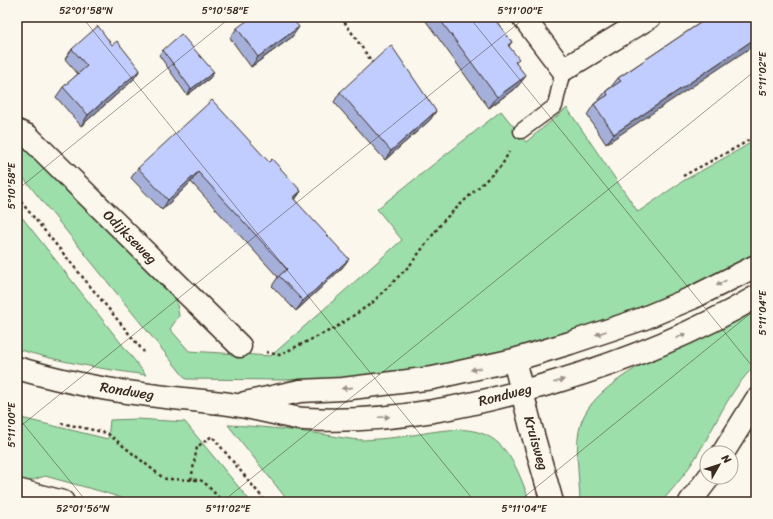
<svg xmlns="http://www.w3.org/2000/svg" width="773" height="519" viewBox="0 0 773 519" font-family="Sriracha,sans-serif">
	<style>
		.green { fill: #9cdfaa; stroke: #6c8464 }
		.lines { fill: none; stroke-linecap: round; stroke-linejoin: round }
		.lane-casing { stroke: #3b2a1e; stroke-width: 17 }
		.street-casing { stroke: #3b2a1e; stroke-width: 25 }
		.secondary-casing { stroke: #3b2a1e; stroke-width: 25 }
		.path { stroke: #3b2a1e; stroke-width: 2.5; stroke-dasharray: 3 3; stroke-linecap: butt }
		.lane { stroke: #fbf7ec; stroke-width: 14 }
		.street { stroke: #fbf7ec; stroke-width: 22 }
		.secondary { stroke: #fbf7ec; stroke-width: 22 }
		.wall { fill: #a5b0da; stroke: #3b2a1e }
		.shaded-wall { fill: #8690b2; stroke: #3b2a1e }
		.building { fill: #c0cdfe; stroke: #3b2a1e }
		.oneway { fill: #9b9085 }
		.ticks { fill: none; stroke: #3b2a1e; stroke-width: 1; stroke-opacity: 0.45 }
		.labels { text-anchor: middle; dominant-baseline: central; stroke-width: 4; stroke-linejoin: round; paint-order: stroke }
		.street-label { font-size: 14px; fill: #3b2a1e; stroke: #fbf7ec }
		.neatline { fill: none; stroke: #3b2a1e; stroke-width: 1.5 }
		.ticks-label { font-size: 10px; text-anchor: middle; fill: #3b2a1e }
	</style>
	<rect width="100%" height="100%" fill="#fbf7ec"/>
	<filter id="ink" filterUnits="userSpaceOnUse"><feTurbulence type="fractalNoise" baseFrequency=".025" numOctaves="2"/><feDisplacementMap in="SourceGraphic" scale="8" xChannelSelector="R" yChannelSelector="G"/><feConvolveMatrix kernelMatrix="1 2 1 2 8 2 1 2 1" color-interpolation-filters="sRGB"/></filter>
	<g filter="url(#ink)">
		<path class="green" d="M567,108l71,104 45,-31 61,-34 12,-9v116l-75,38 -41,17 -122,41 -69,14 -90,14 -76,2 -97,-1 -169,-209v-30l159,159 3,17 -9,13 19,22 82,5 131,-116 -25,-31 124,-98 25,31z
			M17,211l129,164c-43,-6 -87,-13 -129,-26z
			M756,307v58c-26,23 -39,58 -57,87 -10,17 -22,32 -35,47l-3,3h-80l-1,-3c-1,-23 -6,-55 1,-76 12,-38 76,-67 109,-83 22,-11 44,-22 66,-33z
			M17,417l91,22 2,-19 27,-1 48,3 66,80h-117l-31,-10 -58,-16 -24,8 -4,-1z
			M228,425c31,1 62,5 93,9 14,2 29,6 43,6 14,-1 28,-2 42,-4 23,-3 53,-11 75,-3 29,10 39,43 49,69h-241z"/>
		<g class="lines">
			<g class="lane-casing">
				<path id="lane" d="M521,131l34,-25 8,-36"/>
			</g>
			<g class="street-casing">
				<path id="street" d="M523,17l40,53 87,-53
					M17,131l11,5 10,10 202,200
					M723,453l33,-53
					M17,490l46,12
					M690,502l19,-25"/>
			</g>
			<g class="secondary-casing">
				<path id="secondary" d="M514,360l19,75 19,67
					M17,368c38,11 77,20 117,25 29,4 58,7 88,10 19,2 37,7 56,11 9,2 18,5 27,5 84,5 169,-13 250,-37 70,-21 138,-48 201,-85
					M245,403l55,-12 43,-2 90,-11 81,-18 56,-17 72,-24 50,-21 64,-32"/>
			</g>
			<path class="path" d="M341,17l33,48
				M683,176l58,-31 15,-10
				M17,197l127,155
				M266,352l13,3 56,-27 37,-25 38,-38 34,-45 58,-55 7,-13
				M61,423l46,10 55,44 4,2 34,1 4,2 19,20
				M191,480l6,-33 15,-11 54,66"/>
			<use href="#lane" class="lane"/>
			<use href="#street" class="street"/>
			<use href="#secondary" class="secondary"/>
		</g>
		<path class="wall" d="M423,17h70l19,25 -3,4 7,17 2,23 -29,22z
			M709,17l-103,127 -19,-29 7,-11 4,-3 8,-10 5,-4 7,-9z
			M237,28l55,9 -41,30 -21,-29z
			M72,49l61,31 -52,46 -25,-29 7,-10 15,-13 -13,-15z
			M163,50l47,28 -23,17 -28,-40z
			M340,92l96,19 -6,9 -45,40 -51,-58z
			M269,162l32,29 -6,9 47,68 -46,43 -24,-25 6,-9 -87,-95 -29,28 -31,-32 7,-10z"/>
		<path class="shaded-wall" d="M299,27l-7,10 -41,30 7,-10z
			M756,38v6l-150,100 8,-10z
			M140,70l-7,10 -52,46 7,-11z
			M214,72l-4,6 -23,17 4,-6z
			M526,76l-8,10 -29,22 8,-11z
			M436,111l-6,9 -45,40 6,-9z
			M198,172l-7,10 -29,28 6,-10z
			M301,191l-7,10 -1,-3z
			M349,259l-7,9 -46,43 7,-10z"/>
		<path class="building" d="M252,17h39l8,10 -41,30 -21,-29z
			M438,17h55l19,25 -4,3 11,14 -4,3 11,14 -29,21z
			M709,17h47v21l-142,96 -20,-30 14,-9 -2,-4 15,-10 -3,-3z
			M98,26l14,19 5,-4 23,29 -52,45 -25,-28 24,-21 -15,-17z
			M181,34l33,38 -23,17 -28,-39z
			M391,45l45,66 -45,40 -51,-59z
			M212,100l57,62 3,-3 29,32 -8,7 56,61 -46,42 -24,-25 8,-7 -89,-97 -30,28 -30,-32z"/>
		<defs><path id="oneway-solid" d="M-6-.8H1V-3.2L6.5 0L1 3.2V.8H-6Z"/></defs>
		<g class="oneway">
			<use href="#oneway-solid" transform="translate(721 283) rotate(153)"/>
			<use href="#oneway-solid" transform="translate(601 333) rotate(161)"/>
			<use href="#oneway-solid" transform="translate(681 336) rotate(-24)"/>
			<use href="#oneway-solid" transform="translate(476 369) rotate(168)"/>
			<use href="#oneway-solid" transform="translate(559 381) rotate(-17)"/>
			<use href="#oneway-solid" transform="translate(347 388) rotate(174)"/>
			<use href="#oneway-solid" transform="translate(384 417) rotate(-3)"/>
		</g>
	</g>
	<path class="ticks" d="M82,17l393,485M469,17l287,354M17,190l214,-173M17,416l70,86M17,429l509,-412M222,502l534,-432M518,502l238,-193"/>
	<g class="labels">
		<g class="street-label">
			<text transform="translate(130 237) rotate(45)">Odijkseweg</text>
			<text transform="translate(127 391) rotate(9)">Rondweg</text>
			<text transform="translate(505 395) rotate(-14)">Rondweg</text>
			<text transform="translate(536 443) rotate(74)">Kruisweg</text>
		</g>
	</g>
	<rect width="773" height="519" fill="none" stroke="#fbf7ec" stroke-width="44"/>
	<g transform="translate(719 465) rotate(51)"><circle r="19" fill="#fbf7ec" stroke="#aea59a"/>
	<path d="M0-3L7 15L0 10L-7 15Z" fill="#3b2a1e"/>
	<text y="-6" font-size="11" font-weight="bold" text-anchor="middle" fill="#3b2a1e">N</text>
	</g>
	<rect x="22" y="22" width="729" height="475" class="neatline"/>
	<g class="ticks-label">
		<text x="86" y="14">52°01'58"N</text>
		<text x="225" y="14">5°10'58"E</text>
		<text x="520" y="14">5°11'00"E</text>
		<text transform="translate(762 74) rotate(-90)" y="4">5°11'02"E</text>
		<text transform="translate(11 186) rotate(-90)" y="4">5°10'58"E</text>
		<text transform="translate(762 313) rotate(-90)" y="4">5°11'04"E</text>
		<text transform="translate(11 425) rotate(-90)" y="4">5°11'00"E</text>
		<text x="83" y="512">52°01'56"N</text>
		<text x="228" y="512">5°11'02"E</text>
		<text x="524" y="512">5°11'04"E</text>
	</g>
</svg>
